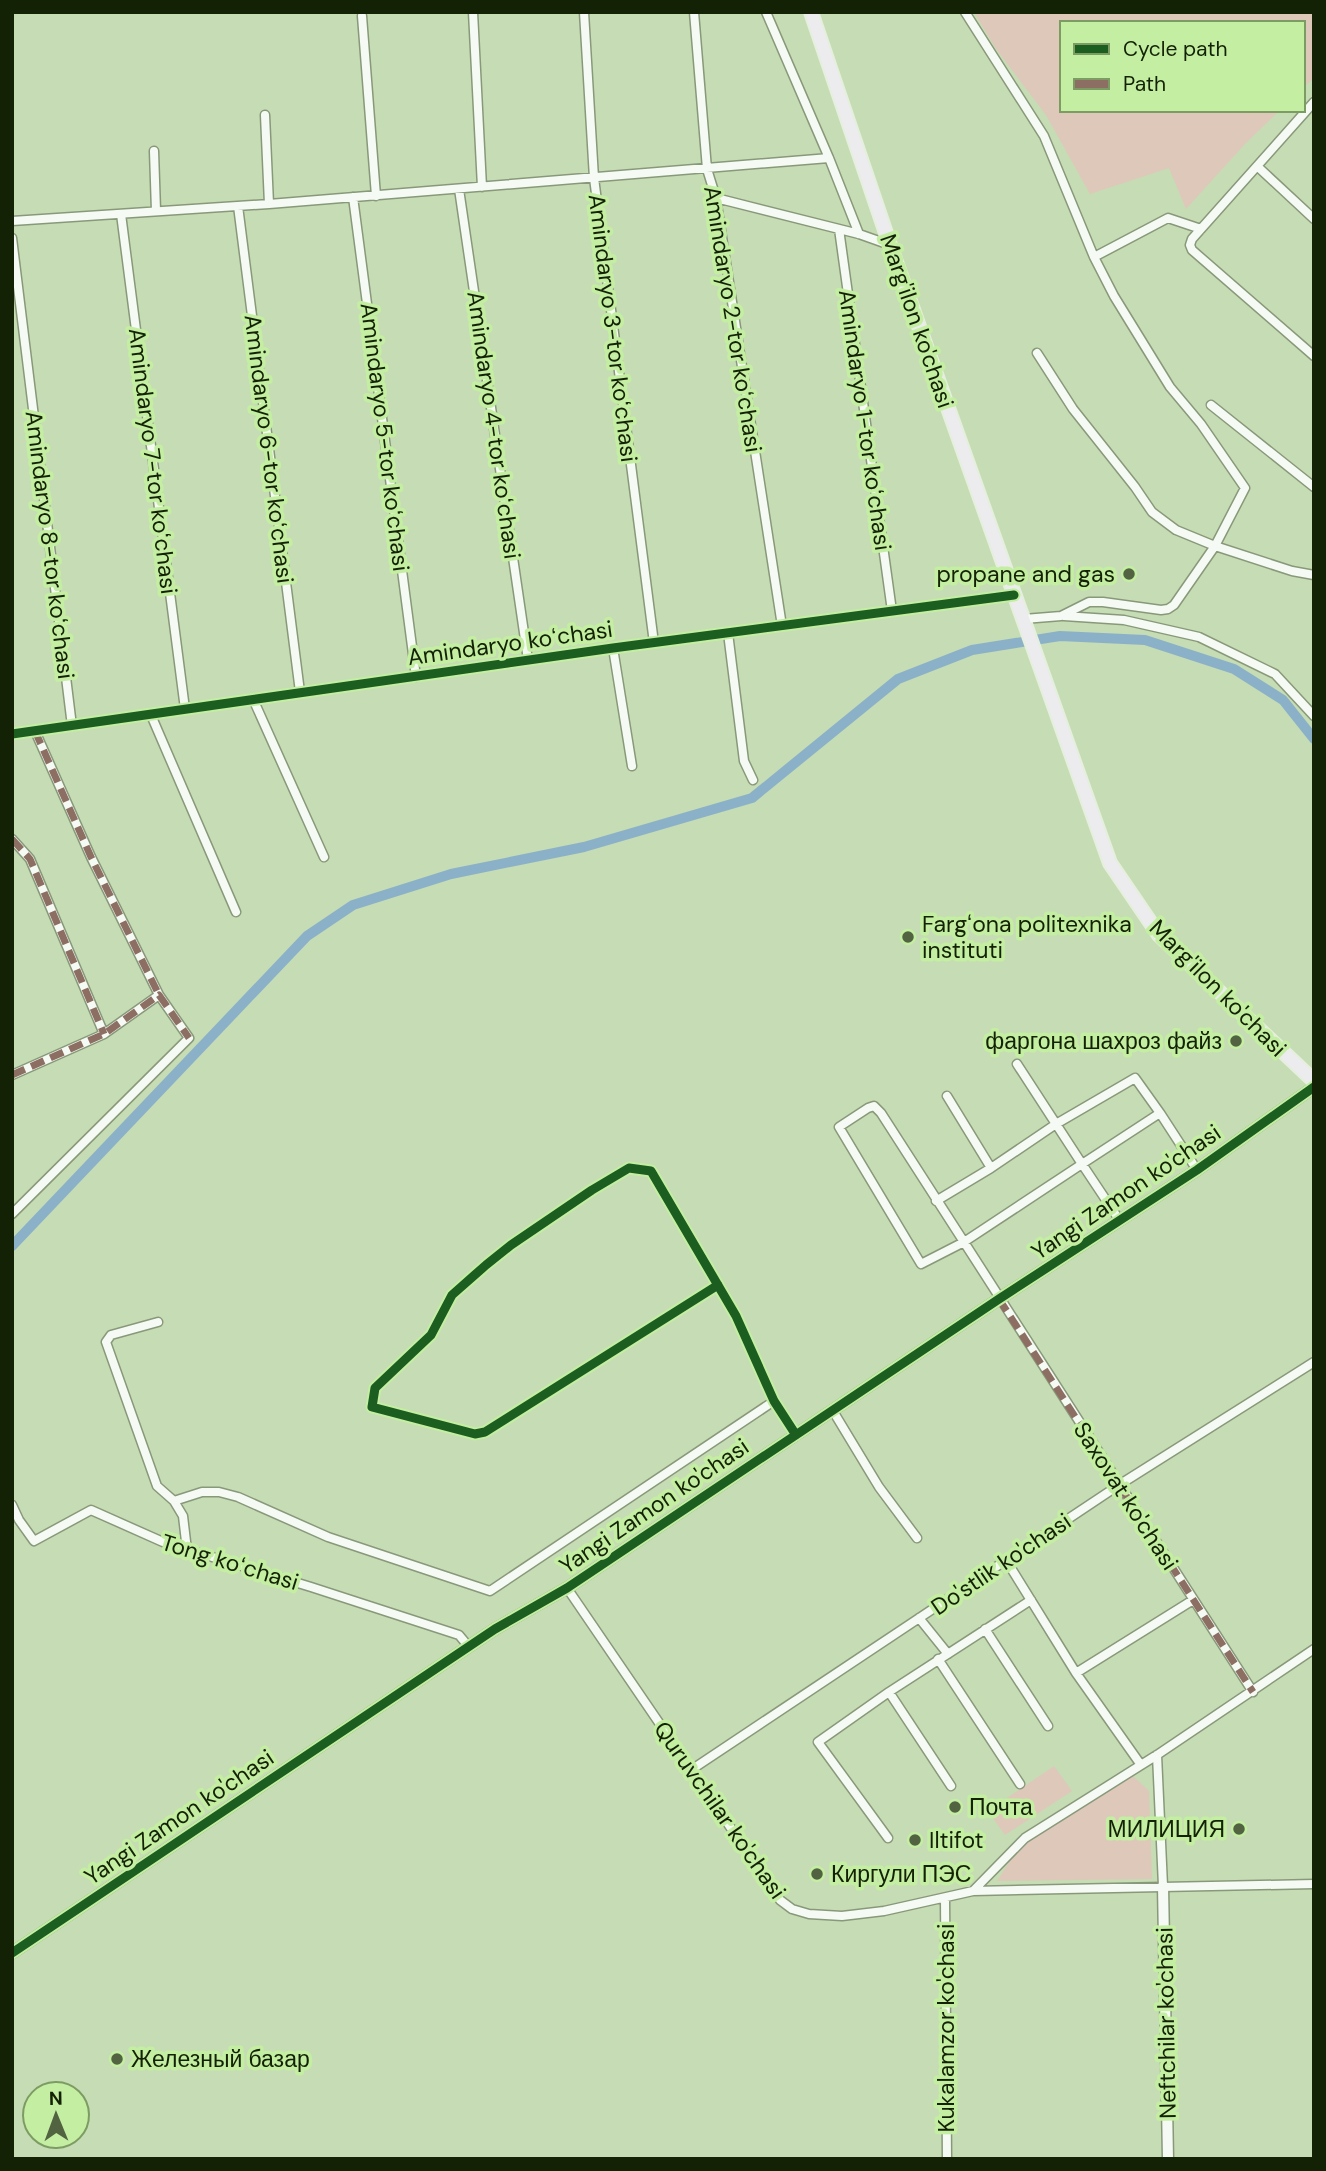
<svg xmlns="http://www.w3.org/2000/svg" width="1326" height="2171" viewBox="0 0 1326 2171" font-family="'DM Sans',sans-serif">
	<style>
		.green { fill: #dec8b9 }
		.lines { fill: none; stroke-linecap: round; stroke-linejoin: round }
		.canal { stroke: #8bb1c9; stroke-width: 10 }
		.minor-casing { stroke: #88997a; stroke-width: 11 }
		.tertiary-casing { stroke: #88997a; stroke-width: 13 }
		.primary-casing { stroke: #e5efdd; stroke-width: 16 }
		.minor { stroke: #f6faf4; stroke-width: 8 }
		.tertiary { stroke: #f6faf4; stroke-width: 10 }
		.primary { stroke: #ecebed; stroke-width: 12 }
		.quiet { stroke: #8d6e63; stroke-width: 7; stroke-dasharray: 14 7; stroke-linecap: butt }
		.cycleway-casing { stroke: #c4eea2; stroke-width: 13 }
		.cycleway { stroke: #1b5e20; stroke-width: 9 }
		.poi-dot { fill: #526342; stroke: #c4eea2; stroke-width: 2.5 }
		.labels { text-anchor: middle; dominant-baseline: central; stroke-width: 7; stroke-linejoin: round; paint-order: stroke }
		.street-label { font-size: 23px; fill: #132204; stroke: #c4eea2 }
		.poi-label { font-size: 23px; fill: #132204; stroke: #c4eea2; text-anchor: start }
	</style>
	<rect width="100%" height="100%" fill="#c6dcb4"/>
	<path class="green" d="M974,12h340v66l-11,10v-65h-241v87h218l-36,35 -58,64 -17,-41 -79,26 -44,-79 -50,-66z
		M1054,1766l18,25 -67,44 -17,-24z
		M1129,1772l20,19 3,88 -155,2 27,-42z"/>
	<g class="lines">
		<path class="canal" d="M12,1246l295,-310 46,-31 98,-31 133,-27 168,-49 146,-119 74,-29 88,-14 85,4 89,29 49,31 31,39"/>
		<g class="minor-casing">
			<path id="minor" d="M473,12l9,175
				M584,12l10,166 60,465
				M694,12l13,157 9,29 66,428
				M766,12l63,146 30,76
				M965,12l79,124 50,121 20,39 56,91 31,37 44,64 -30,58 -41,59 -6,4 -7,1 -58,-8h-14l-28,14 -37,3
				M362,16l14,180
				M1314,102l-122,137 -2,6 2,5 122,106
				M265,115l4,89
				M154,151l2,60
				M1257,166l57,53
				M459,189l69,471
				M353,197l63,480
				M716,198l143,36 31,11
				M238,206l62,486
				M121,214l64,495
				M12,221l257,-17 560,-46
				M839,229l53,382
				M12,238l60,488
				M1094,257l74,-39 33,11
				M1037,353l36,56 62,78 17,25 24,18 39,16 77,25 22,4
				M1211,405l103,82
				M1064,616l60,4 75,17 76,37 39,42
				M728,633l16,128 9,19
				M613,648l19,118
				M253,699l71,158
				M151,715l85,197
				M35,731l56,126 68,138
				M12,734l601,-86 401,-53
				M12,839l18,20 74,175
				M1017,1064l39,60 79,-46 25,35 -78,51 38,57
				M12,1075l92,-41 55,-39 30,43 -177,176
				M947,1096l44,72 65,-44 26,40 -118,78 -83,-129 -7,-7 -6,2 -29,19 82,137 43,-22 289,450
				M1160,1113l37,57
				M936,1201l55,-33
				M718,1285l-233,147 -10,2 -103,-27 3,-19 56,-53 21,-40 34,-30 25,-20 81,-55 37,-22 22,3 85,145 38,85 22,34
				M158,1322l-47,13 -5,7 51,144 17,15 28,-9h17l19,5 90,40 162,54 284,-190
				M833,1411l46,76 38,51
				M174,1501l9,15 4,34
				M12,1505l7,15 15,21 57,-31 72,32 148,45 148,48 10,12
				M1006,1560l70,113 117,-73
				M567,1588l213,312 12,9 17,5 33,2 42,-5 89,-20 341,-7
				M919,1618l29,36
				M985,1629l63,97
				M938,1659l82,125
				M1076,1673l65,92
				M889,1692l62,94
				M1157,1755l6,131
				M691,1770l428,-285 195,-123
				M888,1838l-70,-96 71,-50 142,-92
				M973,1891l52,-53 132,-83 157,-106
				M945,1898l2,261"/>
		</g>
		<g class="tertiary-casing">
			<path id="tertiary" d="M1163,1886l5,273
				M12,1953l483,-324 72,-41 432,-289 198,-129 117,-83"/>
		</g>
		<g class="primary-casing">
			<path id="primary" d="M811,12l79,233 220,618 49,72 155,146"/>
		</g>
		<use href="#minor" class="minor"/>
		<use href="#tertiary" class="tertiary"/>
		<use href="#primary" class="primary"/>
		<path class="quiet" d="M35,731l56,126 68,138
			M12,839l18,20 74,175
			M12,1075l92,-41 55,-39 30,43
			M999,1299l254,393"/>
		<g class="cycleway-casing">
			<path id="cycleway" d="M12,734l601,-86 401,-53
				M718,1285l-233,147 -10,2 -103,-27 3,-19 56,-53 21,-40 34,-30 25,-20 81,-55 37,-22 22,3 85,145 38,85 22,34
				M12,1953l483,-324 72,-41 432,-289 198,-129 117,-83"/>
		</g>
		<use href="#cycleway" class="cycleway"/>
	</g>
	<g class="poi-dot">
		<circle cx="1129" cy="574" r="7"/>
		<circle cx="908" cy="937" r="7"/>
		<circle cx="1236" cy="1041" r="7"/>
		<circle cx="955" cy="1807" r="7"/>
		<circle cx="1239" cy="1829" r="7"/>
		<circle cx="915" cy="1840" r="7"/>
		<circle cx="817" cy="1874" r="7"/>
		<circle cx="117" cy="2059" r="7"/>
	</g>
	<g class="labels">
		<g class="street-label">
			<text transform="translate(733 319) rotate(81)">Amindaryo 2-tor koʻchasi</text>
			<text transform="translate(917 321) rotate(71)">Marg'ilon ko'chasi</text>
			<text transform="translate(613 328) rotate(83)">Amindaryo 3-tor koʻchasi</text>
			<text transform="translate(865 420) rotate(82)">Amindaryo 1-tor koʻchasi</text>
			<text transform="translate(494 425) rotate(82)">Amindaryo 4-tor koʻchasi</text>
			<text transform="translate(385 437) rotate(83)">Amindaryo 5-tor koʻchasi</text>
			<text transform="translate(269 449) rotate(83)">Amindaryo 6-tor koʻchasi</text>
			<text transform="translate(153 461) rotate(83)">Amindaryo 7-tor koʻchasi</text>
			<text transform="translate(50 545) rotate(83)">Amindaryo 8-tor koʻchasi</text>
			<text transform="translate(510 643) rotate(-8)">Amindaryo koʻchasi</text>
			<text transform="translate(1218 988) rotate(45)">Marg'ilon ko'chasi</text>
			<text transform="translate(1126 1192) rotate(-34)">Yangi Zamon ko'chasi</text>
			<text transform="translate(1126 1496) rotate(57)">Saxovat ko'chasi</text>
			<text transform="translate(654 1506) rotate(-34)">Yangi Zamon ko'chasi</text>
			<text transform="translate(230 1562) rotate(17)">Tong koʻchasi</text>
			<text transform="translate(1001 1564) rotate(-34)">Do'stlik ko'chasi</text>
			<text transform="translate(720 1810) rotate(55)">Quruvchilar ko'chasi</text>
			<text transform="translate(179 1817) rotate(-34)">Yangi Zamon ko'chasi</text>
			<text transform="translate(1166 2023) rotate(-91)">Neftchilar ko'chasi</text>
			<text transform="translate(946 2028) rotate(-90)">Kukalamzor ko'chasi</text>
		</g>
		<g class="poi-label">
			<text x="1115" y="574" text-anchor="end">propane and gas</text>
			<text x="922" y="924">Fargʻona politexnika<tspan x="922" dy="26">instituti</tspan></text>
			<text x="1222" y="1041" text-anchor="end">фаргона шахроз файз</text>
			<text x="969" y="1807">Почта</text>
			<text x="1225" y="1829" text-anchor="end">МИЛИЦИЯ</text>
			<text x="929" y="1840">Iltifot</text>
			<text x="831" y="1874">Киргули ПЭС</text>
			<text x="131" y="2059">Железный базар</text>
		</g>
	</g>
	<rect width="1326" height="2171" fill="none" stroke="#132204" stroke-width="28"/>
	<rect x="1060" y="21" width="245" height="91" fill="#c4eea2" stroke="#7d9c63" stroke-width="2"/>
	<rect x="1074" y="44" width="35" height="10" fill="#1b5e20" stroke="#7d9c63" stroke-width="2"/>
	<text x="1123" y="56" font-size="21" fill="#132204">Cycle path</text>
	<rect x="1074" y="79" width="35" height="10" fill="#8d6e63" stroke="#7d9c63" stroke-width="2"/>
	<text x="1123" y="91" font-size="21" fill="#132204">Path</text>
	<g transform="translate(56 2115) rotate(359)"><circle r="33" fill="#c4eea2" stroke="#7d9c63" stroke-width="2"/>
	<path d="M0-5L12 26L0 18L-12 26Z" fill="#526342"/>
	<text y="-10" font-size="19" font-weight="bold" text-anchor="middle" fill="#132204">N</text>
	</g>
</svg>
